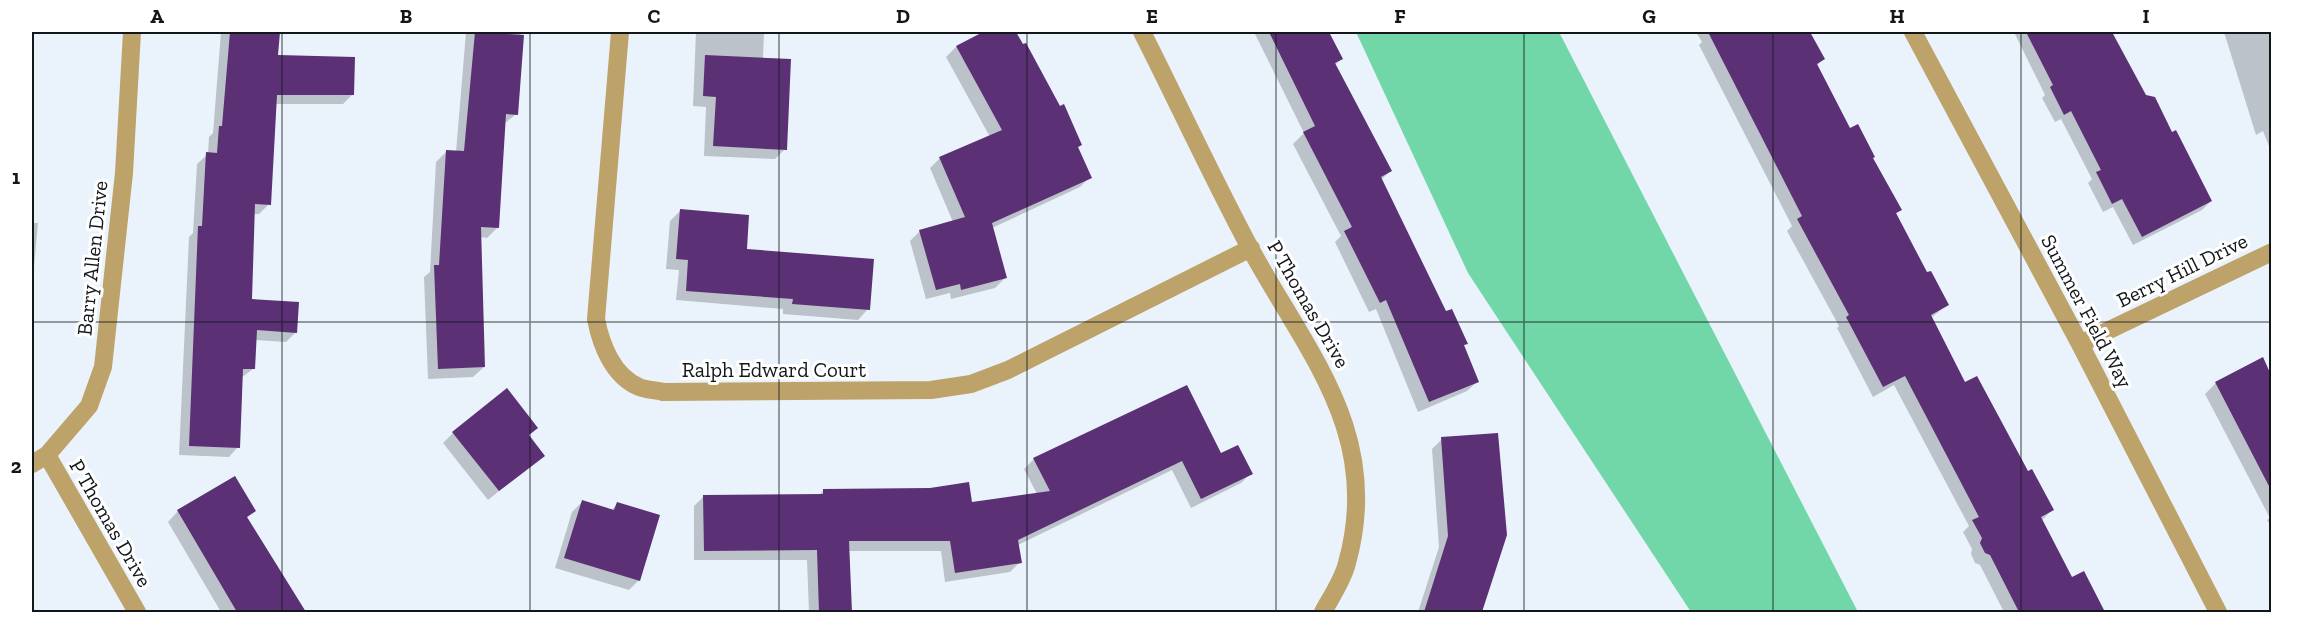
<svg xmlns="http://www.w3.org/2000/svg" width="2303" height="644" viewBox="0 0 2303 644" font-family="'Zilla Slab',serif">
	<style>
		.forest { fill: #71d7a8 }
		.shadow { fill: #0003 }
		.building { fill: #5b3074 }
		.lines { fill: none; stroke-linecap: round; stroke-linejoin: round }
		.minor { stroke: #bda26a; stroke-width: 18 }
		.grid { fill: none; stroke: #13171a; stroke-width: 1.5; stroke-opacity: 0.55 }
		.labels { text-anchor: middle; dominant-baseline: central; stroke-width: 6; stroke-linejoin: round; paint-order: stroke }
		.street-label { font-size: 21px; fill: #13171a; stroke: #fff }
		.neatline { fill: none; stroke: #13171a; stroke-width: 2 }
		.grid-label { font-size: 20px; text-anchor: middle; font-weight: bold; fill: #13171a }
	</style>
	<rect width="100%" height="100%" fill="#eaf3fc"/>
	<path class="forest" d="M1356,32h203l299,580h-167l-223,-339z"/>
	<path class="shadow" d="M221,32h58l-2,25 76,37 -10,10h-68l-6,100 -10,10h-6l-3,86 46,32 -10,10 -31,-2 -2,29 -12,9 -3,69 -9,10 -50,-2 10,-218 4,-4 4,-69 11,-10 1,-17 4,-4z
		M466,32h55l-5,82 -12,10 -7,104 -10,10 -7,-1 4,130 -11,10 -45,2 -4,-102 6,-5 6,-110 11,-11 9,1z
		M696,32h68l-1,27 22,90 -10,10 -71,-3 2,-49 -13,-1z
		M986,32h29l65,113 -3,3 13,29 -10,10 -88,41 13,50 -10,10 -44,11 -1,-6 -24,6 -16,-58 10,-10 33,-9 -23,-54 10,-10 50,-21 -44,-80 10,-10z
		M1254,32h73l14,27 -6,6 55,106 -9,9 65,133 20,30 -3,3 15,35 -11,10 -49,21 -42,-103 -7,3 -34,-70 6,-6 -48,-92 11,-11z
		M1696,32h77l5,8 16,-8h14l15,27 -7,7 34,64 21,28 29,52 -5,5 31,59 21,31 -16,13 34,66 87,126 -11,11 31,58 28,33h-96l-24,-47 -5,-2 -4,-9 1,-5 -9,-17 6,-6 -75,-141 -21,12 -36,-69 2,-2 -52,-95 5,-5 -93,-181 3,-3z
		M2014,32h96l35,64 27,38 39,67 -9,9 -69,35 -20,-38 -10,5 -15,-29 4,-4 -31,-60 -6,3 -13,-24 3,-3z
		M2224,32h48v122l-9,-23 -7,4z
		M680,211l65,40 123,58 -10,11 -75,-6v-5l-107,-9 3,-30 -13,-1 4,-48z
		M32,223h6l-6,66z
		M2262,359l10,19v150l-5,-8 3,-2 -65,-124 11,-11z
		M453,433l75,3 15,19 -55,45 -45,-57z
		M1442,439l63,96 -25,77h-62l21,-65 -7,-98z
		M1220,455l31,18 -10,10 -50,25 -19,-38 -154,75 2,17 -10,10 -65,10 -4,-31h-93l2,61h-41l-2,-52h-113v-54l10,-10 115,-1 5,-5 147,14 66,-10 -13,-25 10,-10z
		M582,502l29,9 6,-7 22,76 -10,10 -74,-22 17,-56z
		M178,511h76l-8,7 58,94h-83l-53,-90z"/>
	<path class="building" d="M230,32h50l-2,23 77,2 -1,38h-77l-6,110 -16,-1 -3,95 47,3 -2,31 -40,-3 -2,39h-12l-3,79 -51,-2 9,-220h4l4,-74 11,1 2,-27h3z
		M475,32l49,3 -6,80 -12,-1 -7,114 -18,-1 4,140 -47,2 -4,-104h5l7,-115 18,1z
		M983,32h33l7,12 3,-1 34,63 4,-2 18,41 -4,2 14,31 -100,45 15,55 -46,12 -1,-6 -24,6 -17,-60 46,-13 -26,-60 63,-27 -46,-84z
		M1269,32h60l14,27 -8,4 57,108 -11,6 65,134 6,-2 16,35 -4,1 15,37 -50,20 -43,-102 -6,3 -36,-72 8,-4 -49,-95 12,-6z
		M1708,32h102l15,27 -8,5 33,64 8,-4 17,33 -2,1 29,52 -6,3 31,59 4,-1 18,34 -18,10 34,67 12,-6 51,95 4,-2 22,41 -13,7 31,60 12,-6 21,41h-86l-29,-57 -5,-2 -5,-10 2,-5 -10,-18 7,-3 -74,-141 -22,11 -37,-70 3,-2 -52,-96 5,-3z
		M2026,32h86l34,63 9,2 17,35 4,-2 36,71 -70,36 -20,-38 -10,5 -16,-32 5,-2 -30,-59 -7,4 -14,-28 3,-2z
		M705,55l86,4 -4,91 -74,-4 3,-49 -13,-1z
		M680,209l69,6 -2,34 127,10 -4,51 -78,-6 1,-5 -107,-8 2,-31 -12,-1z
		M2263,357l8,18v115l-56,-108z
		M1187,385l34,68 17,-8 15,29 -52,25 -19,-38 -164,79 4,23 -67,10 -5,-32h-101l3,71h-33l-2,-62 -113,1 -1,-56 120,-1v-5l107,-1 39,-6 3,20 78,-11 -17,-33z
		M507,388l31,40 -9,7 16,21 -46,35 -47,-59z
		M1498,433l9,102 -25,77h-58l24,-76 -7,-99z
		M235,476l21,35 -9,6 59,95h-69l-60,-102z
		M582,500l32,10 3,-8 43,13 -20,66 -76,-23z"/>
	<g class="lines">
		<path class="minor" d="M620,32l-24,287c5,26 17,57 43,68 7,3 17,3 24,5l268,-2 40,-6 37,-14 243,-122
			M1142,32c36,71 70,145 108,216 57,105 133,186 97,315 -4,17 -16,34 -24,49
			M1913,32l167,312 138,268
			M2080,344l192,-92
			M47,455l90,157
			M32,464l15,-9 42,-49 14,-39 21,-194 8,-141"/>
	</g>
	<path class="grid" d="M282,32v580M530,32v580M779,32v580M1027,32v580M1276,32v580M1524,32v580M1773,32v580M2021,32v580M32,322h2240"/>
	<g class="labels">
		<g class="street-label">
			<text transform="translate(92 258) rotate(-84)">Barry Allen Drive</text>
			<text transform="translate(2182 270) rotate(-26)">Berry Hill Drive</text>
			<text transform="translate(1309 304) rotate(60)">P Thomas Drive</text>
			<text transform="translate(2087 311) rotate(62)">Summer Field Way</text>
			<text x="774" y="369">Ralph Edward Court</text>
			<text transform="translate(111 523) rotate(60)">P Thomas Drive</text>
		</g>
	</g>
	<rect width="2303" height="644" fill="none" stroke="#ffffff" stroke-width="66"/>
	<rect x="33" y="33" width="2237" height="578" class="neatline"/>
	<g class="grid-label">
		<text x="157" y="23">A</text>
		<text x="406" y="23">B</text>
		<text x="654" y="23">C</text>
		<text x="903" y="23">D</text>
		<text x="1152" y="23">E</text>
		<text x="1400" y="23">F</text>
		<text x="1649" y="23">G</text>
		<text x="1897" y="23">H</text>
		<text x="2146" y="23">I</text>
		<text x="16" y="184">1</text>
		<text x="16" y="473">2</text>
	</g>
</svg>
